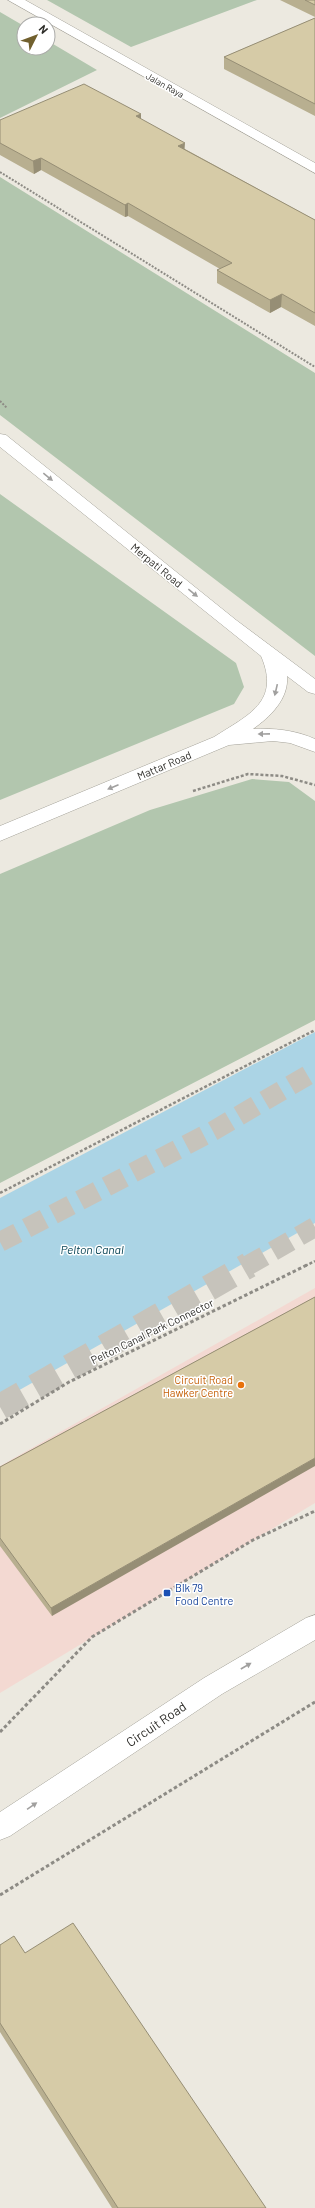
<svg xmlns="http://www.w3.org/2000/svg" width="315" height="2208" viewBox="0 0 315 2208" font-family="Barlow,sans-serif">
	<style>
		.commercial { fill: #f3d9d2 }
		.green { fill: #b2c6ae }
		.water { fill: #abd4e5 }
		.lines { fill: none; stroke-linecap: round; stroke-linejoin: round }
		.motorway-tunnel-far1 { stroke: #c6c3bb; stroke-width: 20; stroke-dasharray: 20 10; stroke-linecap: butt }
		.motorway-tunnel { stroke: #c6c3bb; stroke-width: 26; stroke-dasharray: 26 14; stroke-linecap: butt }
		.minor-casing { stroke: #a4a299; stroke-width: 1 }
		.tertiary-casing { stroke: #a4a299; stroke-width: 1 }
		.path-far2 { stroke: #8d8b85; stroke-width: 2; stroke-dasharray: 2 1.5; stroke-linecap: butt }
		.path-far1 { stroke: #8d8b85; stroke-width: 2.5; stroke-dasharray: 3 2; stroke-linecap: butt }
		.path { stroke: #8d8b85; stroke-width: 3; stroke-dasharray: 3.5 2.5; stroke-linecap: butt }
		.minor { fill: #fff; fill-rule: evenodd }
		.tertiary { fill: #fff; fill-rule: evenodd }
		.wall { fill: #b8af90 }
		.shaded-wall { fill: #968e75 }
		.building { fill: #d6cba7; stroke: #968e75 }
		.oneway { fill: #a1a09f }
		.food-dot { fill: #e8710a; stroke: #fff; stroke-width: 1.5 }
		.transit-dot { fill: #1a4fb4; stroke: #fff; stroke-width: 1.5 }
		.labels { text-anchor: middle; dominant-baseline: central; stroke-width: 3; stroke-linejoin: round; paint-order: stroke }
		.far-street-label { font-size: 9px; fill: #2e2d29; stroke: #fff }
		.street-label { font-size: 11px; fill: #2e2d29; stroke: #fff }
		.food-label { font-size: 11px; fill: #c56008; stroke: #fff; text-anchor: end }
		.transit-label { font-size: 11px; fill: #164399; stroke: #fff; text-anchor: start }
		.water-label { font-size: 12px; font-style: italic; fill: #034052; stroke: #fff }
		.near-street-label { font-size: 13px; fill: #2e2d29; stroke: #fff }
	</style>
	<rect width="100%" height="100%" fill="#ece9e0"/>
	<path class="commercial" d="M315,1288v215l-315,190v-227z"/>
	<path class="green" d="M47,0h210l-126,47z
		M0,12l24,14v22h24v-7l49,29 -97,48z
		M0,177l315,196v283l-315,-241z
		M0,494l236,169 8,24 -10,17 -234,96z
		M252,779l37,3 26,19v219l-315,163v-309l150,-64z"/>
	<path class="water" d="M315,1032v191l-315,178v-203z"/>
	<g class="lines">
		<path class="motorway-tunnel-far1" d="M0,1242l213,-111 102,-60
			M247,1266l68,-39"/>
		<path class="motorway-tunnel" d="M0,1407l249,-142"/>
		<g class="minor-casing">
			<path id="minor" d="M8,0h17l290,163v10z"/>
		</g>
		<g class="tertiary-casing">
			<path id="tertiary" d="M0,434l6,1 230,185 79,59v15l-7,-2 -21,-16c2,23 -17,41 -34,53 21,-1 42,1 62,10v13l-25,-9 -17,-2 -44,4 -229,96v-15l214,-89c34,-22 67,-35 47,-81l-261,-209z
				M315,1615v25l-93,54 -212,142 -10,4v-28l204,-134 102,-60z"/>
		</g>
		<path class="path-far2" d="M0,172l315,195
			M0,401l7,7"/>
		<path class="path-far1" d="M193,791l55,-17 34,2 33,9
			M0,1193l315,-163
			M305,1266l10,-5"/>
		<path class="path" d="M0,1424l69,-42 238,-117
			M0,1732l92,-95 161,-97 62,-29
			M0,1895l315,-193"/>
		<use href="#minor" class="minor"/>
		<use href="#tertiary" class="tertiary"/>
	</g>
	<path class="wall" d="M280,0h35v17z
		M315,18v98l-91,-47v-12z
		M141,119l44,30 130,71v106l-34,-19 -11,6 -53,-30v-13l3,-1 -92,-53 -3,1 -84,-47 -7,4 -34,-19v-35z
		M315,1297l-263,319 -52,-70v-79z
		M0,1945l25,8 241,255h-154l-112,-176z"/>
	<path class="shaded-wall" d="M141,114v12l-5,-10z
		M185,143l-1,13 -6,-10z
		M41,158v12l-7,4 -1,-13z
		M128,203v13l-3,1v-12z
		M282,294l-1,13 -11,6v-13z
		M315,1458v8l-263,150 -1,-8z"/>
	<path class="building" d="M305,0h10v5z
		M315,18v86l-91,-47z
		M84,84l57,30 -5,2 49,27 -7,3 137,74v93l-33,-19 -12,6 -53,-30 15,-7 -104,-60 -3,2 -84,-47 -8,3 -33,-18v-23z
		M315,1297v161l-264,150 -51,-70v-71z
		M73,1923l193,285h-148l-118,-185v-78l14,-9 11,17z"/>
	<defs><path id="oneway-solid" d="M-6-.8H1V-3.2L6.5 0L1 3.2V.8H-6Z"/></defs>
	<g class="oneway">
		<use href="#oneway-solid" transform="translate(48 477) rotate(39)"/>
		<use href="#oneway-solid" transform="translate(193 593) rotate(39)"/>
		<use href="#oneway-solid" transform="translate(276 690) rotate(103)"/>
		<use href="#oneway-solid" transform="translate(264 734) rotate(179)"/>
		<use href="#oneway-solid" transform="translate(113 787) rotate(157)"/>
		<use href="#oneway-solid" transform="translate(246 1666) rotate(-30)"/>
		<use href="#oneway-solid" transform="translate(32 1806) rotate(-34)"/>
	</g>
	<circle class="food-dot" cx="241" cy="1385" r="4"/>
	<rect class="transit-dot" x="163" y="1589" width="8" height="8" rx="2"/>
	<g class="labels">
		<g class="far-street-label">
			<text transform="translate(165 85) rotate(29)">Jalan Raya</text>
		</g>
		<g class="street-label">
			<text transform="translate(157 565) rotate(39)">Merpati Road</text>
			<text transform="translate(164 765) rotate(-23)">Mattar Road</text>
			<text transform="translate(152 1331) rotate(-26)">Pelton Canal Park Connector</text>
		</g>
		<g class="food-label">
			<text x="233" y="1379">Circuit Road<tspan x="233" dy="13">Hawker Centre</tspan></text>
		</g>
		<g class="transit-label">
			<text x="175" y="1587">Blk 79<tspan x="175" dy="13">Food Centre</tspan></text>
		</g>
		<g class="water-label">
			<text x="92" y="1249">Pelton Canal</text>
		</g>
		<g class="near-street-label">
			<text transform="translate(156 1724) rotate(-34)">Circuit Road</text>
		</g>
	</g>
	<g transform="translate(36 36) rotate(48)"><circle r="19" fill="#ffffff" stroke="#ababa9"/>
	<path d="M0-3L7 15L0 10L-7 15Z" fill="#71602e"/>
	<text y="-6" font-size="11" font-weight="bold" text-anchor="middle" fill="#2e2d29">N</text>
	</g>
</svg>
